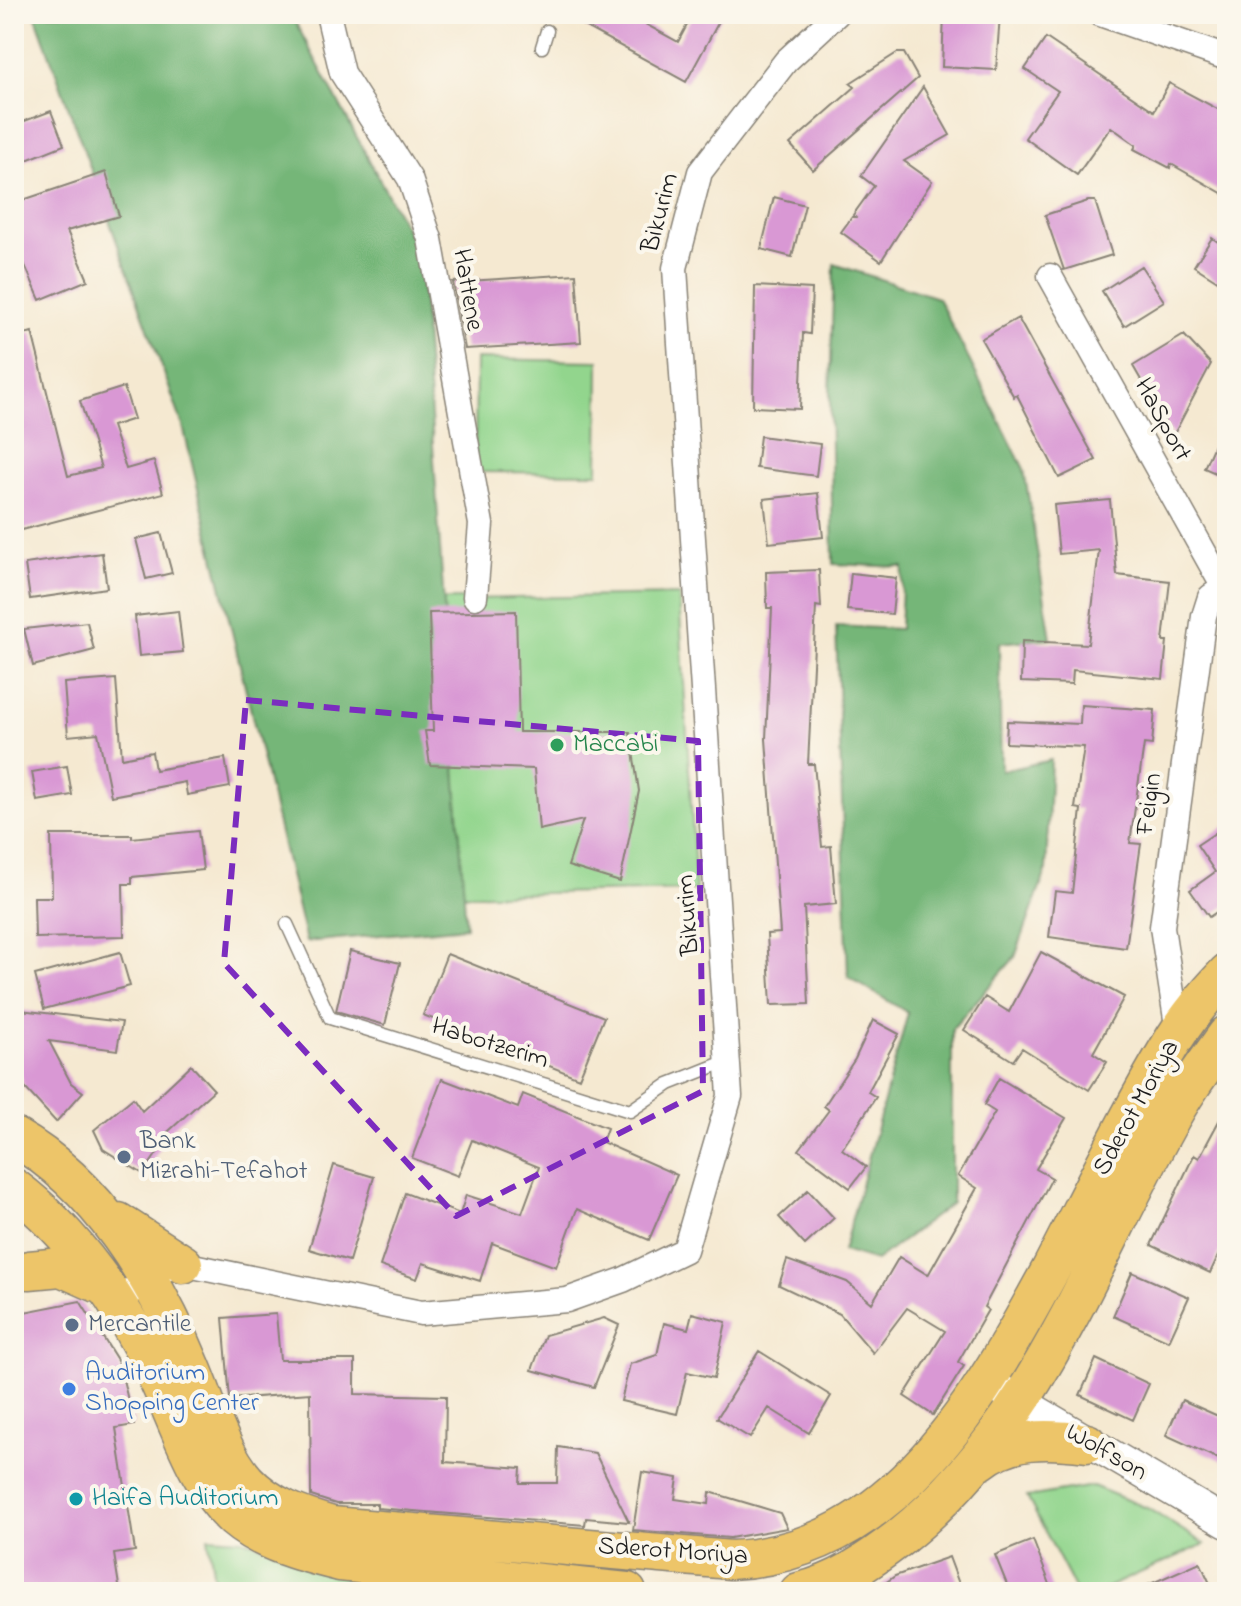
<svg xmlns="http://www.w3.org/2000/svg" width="1241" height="1606" viewBox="0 0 1241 1606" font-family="'Indie Flower',sans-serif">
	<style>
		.green { fill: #92d58d; stroke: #577854; stroke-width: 2 }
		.forest { fill: #75b678; stroke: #48694a; stroke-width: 2 }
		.building { fill: #d998d4 }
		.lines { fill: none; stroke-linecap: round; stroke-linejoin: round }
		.service-casing { stroke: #888276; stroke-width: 15 }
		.minor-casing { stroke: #888276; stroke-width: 27 }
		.tertiary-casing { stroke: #888276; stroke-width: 33 }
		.primary-casing { stroke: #888276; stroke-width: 41 }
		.service { stroke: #fff; stroke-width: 12 }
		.minor { stroke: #fff; stroke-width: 24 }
		.tertiary { stroke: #fff; stroke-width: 30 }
		.primary { stroke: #edc569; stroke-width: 38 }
		.marked { fill: none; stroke: #7b2cbf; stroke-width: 6; stroke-dasharray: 16 10; stroke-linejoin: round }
		.leisure-dot { fill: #2e9e5b; stroke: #fbf7ec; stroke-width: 3 }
		.service-dot { fill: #5c6f8a; stroke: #fbf7ec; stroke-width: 3 }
		.shop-dot { fill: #3f7fe0; stroke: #fbf7ec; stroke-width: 3 }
		.culture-dot { fill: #0f9aa8; stroke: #fbf7ec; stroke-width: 3 }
		.labels { text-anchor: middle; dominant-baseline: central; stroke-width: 8; stroke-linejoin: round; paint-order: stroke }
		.street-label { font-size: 26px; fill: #1c1c1c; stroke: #fbf7ec }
		.leisure-label { font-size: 26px; fill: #27864d; stroke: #fbf7ec; text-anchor: start }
		.service-label { font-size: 26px; fill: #4e5e75; stroke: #fbf7ec; text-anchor: start }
		.shop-label { font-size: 26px; fill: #366cbe; stroke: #fbf7ec; text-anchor: start }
		.culture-label { font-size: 26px; fill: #0d838f; stroke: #fbf7ec; text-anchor: start }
	</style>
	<rect width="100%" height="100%" fill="#fbf7ec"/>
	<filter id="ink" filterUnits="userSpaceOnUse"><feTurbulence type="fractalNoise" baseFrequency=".0125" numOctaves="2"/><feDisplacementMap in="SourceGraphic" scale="16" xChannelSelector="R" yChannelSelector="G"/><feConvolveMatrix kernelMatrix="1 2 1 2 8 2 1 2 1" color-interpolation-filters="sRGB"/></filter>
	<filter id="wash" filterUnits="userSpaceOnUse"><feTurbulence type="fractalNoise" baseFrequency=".006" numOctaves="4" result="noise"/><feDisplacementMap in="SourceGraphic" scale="32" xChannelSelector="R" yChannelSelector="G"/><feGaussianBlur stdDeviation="1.8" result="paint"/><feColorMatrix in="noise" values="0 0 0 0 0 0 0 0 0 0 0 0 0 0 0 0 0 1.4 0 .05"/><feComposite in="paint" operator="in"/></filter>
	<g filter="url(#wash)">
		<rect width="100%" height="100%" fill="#f5e9d1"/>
		<path class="green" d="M476,359l123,2 -1,112 -123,-1z
			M679,595l17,295 -254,5 -30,-295z
			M1093,1486l54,22 58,36 -108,48h-20l-50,-95z
			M208,1537l35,2 116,42 59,11h-202z"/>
		<path class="forest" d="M35,14h256l129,241 46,672 -160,15 -123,-516z
			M834,264l104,34 86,171 27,169 -52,5 2,128 50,-11 -5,111 -31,86 -63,72v174l-76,58 -33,-10 65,-238 -60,-36 -12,-351 64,3 3,-62 -70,-3 -3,-171z"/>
		<g id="blocks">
			<path class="building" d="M562,14h65l51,28 15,-28h30l-37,68z
				M944,14h56l-4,56 -54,-3z
				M1046,38l108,73 15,-28 58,31v82l-56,-32 -1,4 -36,-19 2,-4 -25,-18 -34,48 -52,-37 33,-47 -33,-22z
				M897,53h7l14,25 -105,92 -23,-26 65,-57 -5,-4z
				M923,87l27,48 -46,26 28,20 -51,80 -40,-29 11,-15h3l-2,-2 21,-29 -13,-10z
				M51,111l13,34 -50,20v-40z
				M106,172l13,44 -52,15 21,49 -48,20 -22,-51 -4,2v-48z
				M774,197l31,8 -13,52 -31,-8z
				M1088,201h7l17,54 -48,15 -19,-55z
				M1212,238l15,10v39l-33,-21z
				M1141,266l23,35 -40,25 -22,-35z
				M576,274l5,68 -116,7 -12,-67z
				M755,286l57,3 -2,45 -7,-1 -3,76 -47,-2z
				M1018,318l78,142 -37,18 -42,-83 -3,2 -33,-58z
				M32,332l36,144 33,-8 -21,-67 44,-14 10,32 -22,7 14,43 28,-8 9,32 -149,39v-195z
				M1184,335l27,29 -38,72 -40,-70z
				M1227,415v63l-23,-10z
				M760,436l60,8 -4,32 -60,-8z
				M818,493l5,44 -54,6 -5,-44z
				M1110,500l7,75 53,6 -7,60h4l-4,38 -90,-9 -1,14 -51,-2 1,-41 66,3 11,-94 -40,4 -5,-49z
				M161,533l11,40 -26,6 -10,-40z
				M102,553l5,35 -77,11 -5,-35z
				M819,570l2,37 -5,-1 -8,158h6l8,83 9,-1 5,58 -32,3 5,97 -38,1 -4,-71 13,-1 -14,-194 6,-131h-5l-1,-36z
				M851,573l45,5 -4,36 -45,-4z
				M178,611l5,41 -44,4 -4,-40z
				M516,611l3,121h111l9,59 -19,91 -52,-16 15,-46 -44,10 -5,-61 -104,-4 -5,-34h8l-4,-118z
				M87,622l7,28 -61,16 -9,-37z
				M116,679l6,79 30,-6 3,18 70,-12 5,29 -43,8 -2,-13 -74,14 -13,-63 -30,3 -4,-53z
				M1081,705l74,5 -3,35 -8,-1 -14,99 11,1 -15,104 -77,-11 6,-46 17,2 9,-84 -6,-1 9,-61 -78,-4 1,-22 73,3z
				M67,766l5,29 -35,6 -5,-29z
				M1227,825v80l-18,12 -19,-27 25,-18 -18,-27z
				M198,831l5,39 -71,7v7h-9l1,52 -89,2 -1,-41h18l-1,-62h81v3z
				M350,951l50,12 -15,62 -49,-14z
				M120,952l10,34 -86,23 -9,-34z
				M1041,952l83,45 -31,56 14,9 -18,28 -67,-42 -9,13 -49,-31 21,-33 24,15z
				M447,954l157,63 -25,61 -156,-63z
				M20,1010l102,12 -5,28 -68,-9 22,42 12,9 -27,30 -31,-34 -8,-21z
				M873,1020l26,14 -31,58 8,5 -34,52 24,18 -16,21 -51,-38 30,-40 -5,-4 31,-47z
				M191,1065l23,25 -55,50 3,6 -19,28 -40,-25 -9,-19 39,-32 9,13z
				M999,1078l67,40 -30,51 16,9 -68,129 4,3 -30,52 6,4 -31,49 -29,-19 41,-65 -38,-23 -34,45 -33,-39 -61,-29 8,-25 60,22 25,21 27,-46 29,18 49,-87 -19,-12 37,-64 -11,-7z
				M442,1079l76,29 5,-14 84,34 -5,14 75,33 -28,65 -72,-31 -21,58 -64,-24 -12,38 -57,-18 -6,16 -37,-13 25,-73 55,21 6,-19 56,18 17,-46 -67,-27 -14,36 -46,-18z
				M1227,1106v131l-17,36 -59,-28 43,-90 5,3z
				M334,1165l40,12 -25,84 -40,-12z
				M808,1190l26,28 -29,27 -26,-28z
				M1132,1272l57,25 -20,44 -56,-25z
				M80,1301l39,62 15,62 -18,3 19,123 -21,3 6,38h-106v-278z
				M692,1313l34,9 -12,56 -27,-6 -10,42 -56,-13 9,-37 27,-9 7,-32 24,6z
				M276,1314l4,46h75v34l91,2 -1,66 76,6 -1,15h37l1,-36 37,6 34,69 -43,-4 -1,7 -208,-17v-4h-41l-25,-8 -1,-103 -80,6 -7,-81z
				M604,1318l15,7 -25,62 -62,-17 13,-35z
				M759,1351l72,45 -22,37 -40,-25 -19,30 -33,-20z
				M1096,1359l53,25 -16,36 -53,-25z
				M1182,1400l45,20v43l-61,-28z
				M642,1472l36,6 -3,21 34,5 1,-12 70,21 7,15 -57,10 -97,-8z
				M1033,1540l20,52h-43l-15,-37z
				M949,1557l13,35h-89l22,-16z
				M1200,1562l14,30h-82z"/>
		</g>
	</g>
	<g filter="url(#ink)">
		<use href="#blocks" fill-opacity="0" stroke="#888276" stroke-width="2"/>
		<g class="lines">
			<g class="service-casing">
				<path id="service" d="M542,47l5,-16
					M287,924l43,94 300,93 39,-27 58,-23"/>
			</g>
			<g class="minor-casing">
				<path id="minor" d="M328,14l14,59 68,106 20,60 51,285 -6,73
					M1100,14l127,44
					M1050,276l173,310
					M1175,1037l1,-18 -14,-92 42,-311 6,-19 17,-12
					M126,1321c-7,-36 27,-50 57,-57l238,49 146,-13 56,-20 62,-30 45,-154 -55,-828 25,-96 86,-111 51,-47"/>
			</g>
			<g class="tertiary-casing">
				<path id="tertiary" d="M1003,1391l224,132"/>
			</g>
			<g class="primary-casing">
				<path id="primary" d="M14,1137c84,47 141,142 177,229 16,37 28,84 55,115 23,25 54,36 86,45l399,34c164,-7 251,-164 320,-291 40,-77 78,-156 123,-230 15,-24 34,-46 53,-66
					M14,1188c60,45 111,119 142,187 22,46 40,108 78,143 29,25 70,35 106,44l287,30
					M118,1222l65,42
					M29,1270l32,-3 41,18
					M980,1461c32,-25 68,-23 107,-18
					M799,1592c38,-9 69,-30 100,-54 132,-104 189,-269 268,-413 17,-32 39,-61 60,-90"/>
			</g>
			<use href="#service" class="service"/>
			<use href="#minor" class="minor"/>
			<use href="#tertiary" class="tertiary"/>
			<use href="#primary" class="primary"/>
		</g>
	</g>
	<path class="marked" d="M246,700l452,41 5,350 -247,125 -232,-253z"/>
	<circle class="leisure-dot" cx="557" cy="745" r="8"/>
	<g class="service-dot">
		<circle cx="124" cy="1157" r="8"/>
		<circle cx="72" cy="1325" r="8"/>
	</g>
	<circle class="shop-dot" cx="69" cy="1389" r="8"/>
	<circle class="culture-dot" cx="76" cy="1499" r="8"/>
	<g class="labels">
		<g class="street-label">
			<text transform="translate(661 213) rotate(-75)">Bikurim</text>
			<text transform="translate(467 290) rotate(80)">Hattene</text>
			<text transform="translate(1162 420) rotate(61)">HaSport</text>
			<text transform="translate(1150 804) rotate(-82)">Feigin</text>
			<text transform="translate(689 915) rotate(-94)">Bikurim</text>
			<text transform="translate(490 1044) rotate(17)">Habotzerim</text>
			<text transform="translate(1137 1108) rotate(-61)">Sderot Moriya</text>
			<text transform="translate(1106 1453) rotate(30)">Wolfson</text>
			<text transform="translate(673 1552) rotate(4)">Sderot Moriya</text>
		</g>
		<g class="leisure-label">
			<text x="573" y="745">Maccabi</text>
		</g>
		<g class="service-label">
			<text x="140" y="1142">Bank<tspan x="140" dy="30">Mizrahi-Tefahot</tspan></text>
			<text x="88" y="1325">Mercantile</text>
		</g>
		<g class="shop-label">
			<text x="85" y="1374">Auditorium<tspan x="85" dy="30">Shopping Center</tspan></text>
		</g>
		<g class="culture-label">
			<text x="92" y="1499">Haifa Auditorium</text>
		</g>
	</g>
	<rect width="1241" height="1606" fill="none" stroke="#fbf7ec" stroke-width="48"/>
</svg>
